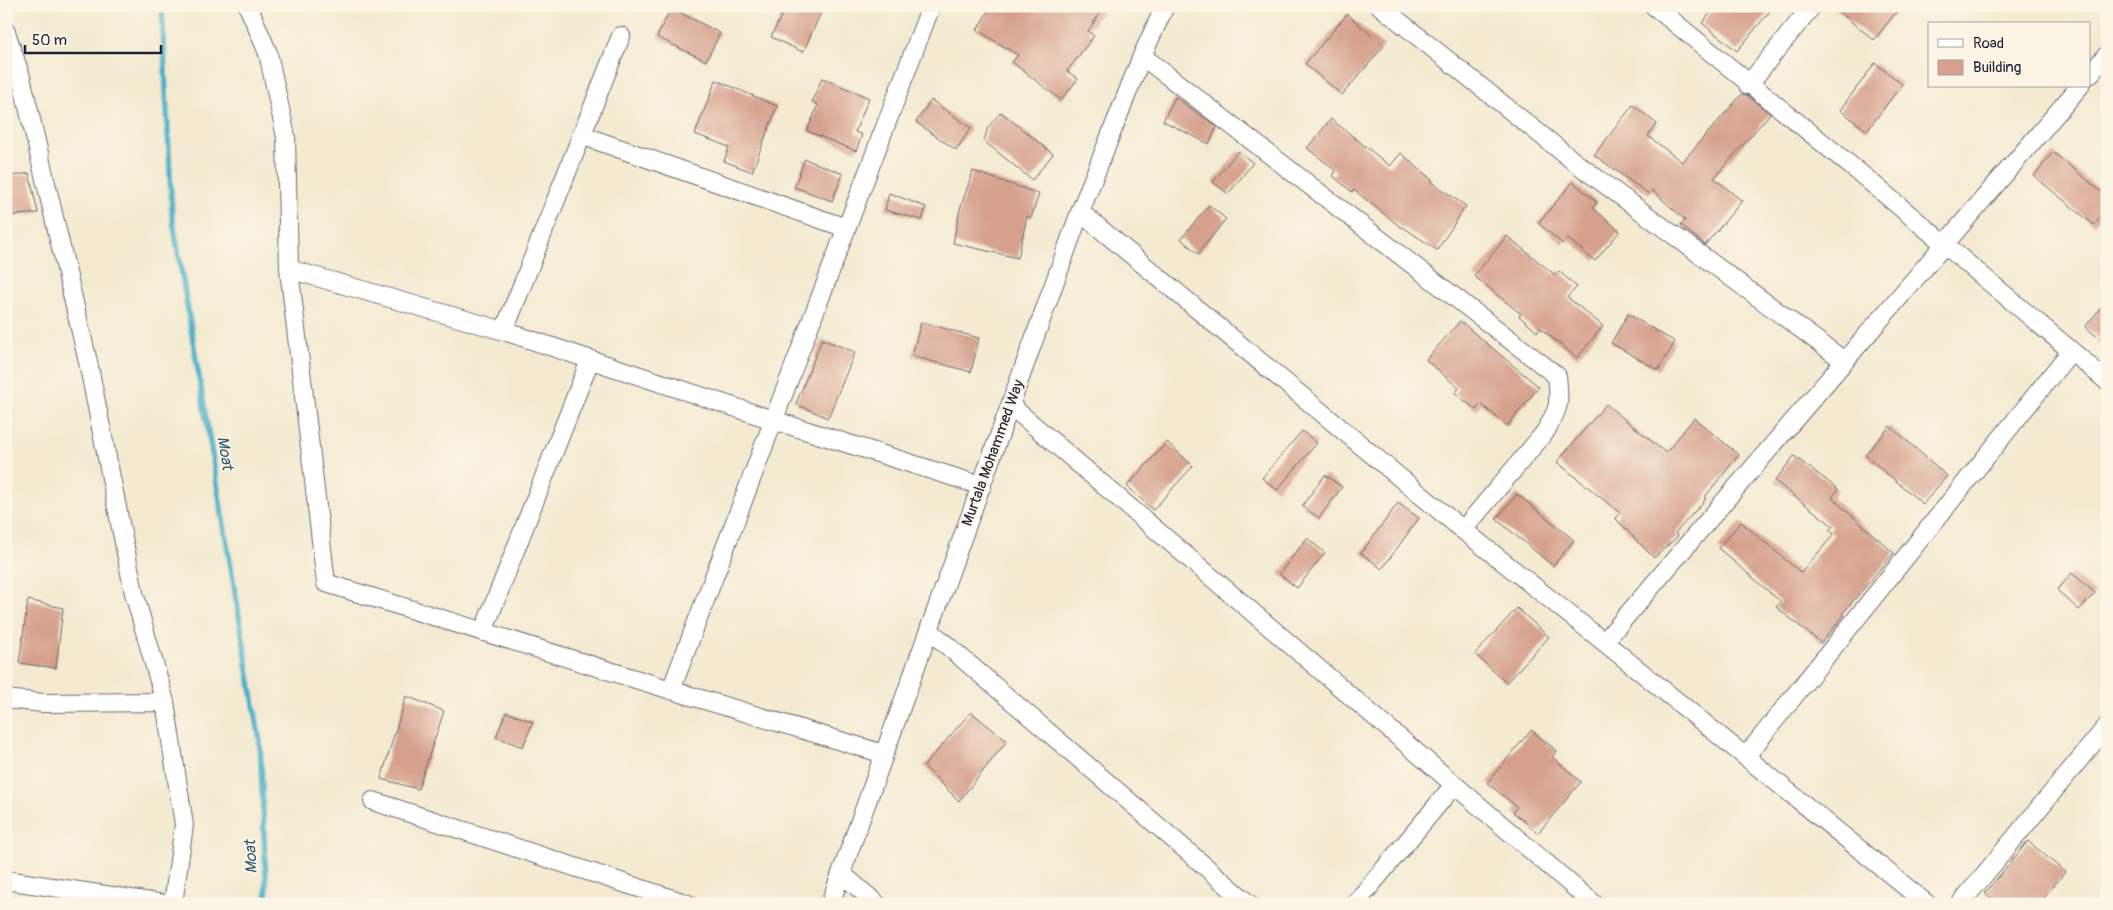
<svg xmlns="http://www.w3.org/2000/svg" width="2113" height="910" viewBox="0 0 2113 910" font-family="Pangolin,sans-serif">
	<style>
		.lines { fill: none; stroke-linecap: round; stroke-linejoin: round }
		.stream { stroke: #4ab1c9; stroke-width: 5.5 }
		.building { fill: #d5a18d }
		.minor-casing { stroke: #6b686f; stroke-width: 20 }
		.minor { stroke: #fff; stroke-width: 18 }
		.labels { text-anchor: middle; dominant-baseline: central; stroke-width: 4; stroke-linejoin: round; paint-order: stroke }
		.street-label { font-size: 15px; fill: #22223b; stroke: #fcf5e5 }
		.water-label { font-size: 16px; font-style: italic; fill: #325b74; stroke: #fcf5e5 }
	</style>
	<rect width="100%" height="100%" fill="#fcf5e5"/>
	<filter id="ink" filterUnits="userSpaceOnUse"><feTurbulence type="fractalNoise" baseFrequency=".02" numOctaves="2"/><feDisplacementMap in="SourceGraphic" scale="10" xChannelSelector="R" yChannelSelector="G"/><feConvolveMatrix kernelMatrix="1 2 1 2 8 2 1 2 1" color-interpolation-filters="sRGB"/></filter>
	<filter id="wash" filterUnits="userSpaceOnUse"><feTurbulence type="fractalNoise" baseFrequency=".0096" numOctaves="4" result="noise"/><feDisplacementMap in="SourceGraphic" scale="20" xChannelSelector="R" yChannelSelector="G"/><feGaussianBlur stdDeviation="1.12" result="paint"/><feColorMatrix in="noise" values="0 0 0 0 0 0 0 0 0 0 0 0 0 0 0 0 0 1.4 0 .05"/><feComposite in="paint" operator="in"/></filter>
	<g filter="url(#wash)">
		<rect width="100%" height="100%" fill="#f3ead0"/>
		<g class="lines">
			<path class="stream" d="M162,6l10,209 88,526 7,163"/>
		</g>
		<g id="blocks">
			<path class="building" d="M786,6h38l-21,46 -32,-15z
				M991,6h114l-17,25 6,5 -27,35 11,8 -17,21 -49,-38 6,-7 -41,-25z
				M1716,6h58l-37,45 -35,-28z
				M1832,6h69l-27,34z
				M671,8l49,25 -14,28 -49,-24z
				M1347,14l37,32 -42,49 -37,-31z
				M1875,63l27,21 -35,47 -27,-21z
				M822,78l47,20 -14,34 7,3 -6,16 -49,-20 11,-26 -6,-3z
				M716,80l61,26 -25,66 -28,-11 5,-14 -34,-13z
				M1742,94l5,1 23,19 -56,64 28,23 -37,44 -24,-20 4,-5 -33,-30 -3,4 -55,-39 39,-50 24,19 -9,12 34,26z
				M1175,97l42,30 -8,17 -46,-23z
				M931,100l40,28 -15,22 -40,-28z
				M1001,112l52,42 -21,26 -48,-39 4,-14z
				M1331,119l59,47 11,-13 32,28 -2,1 35,24 -29,44 -34,-23 -1,1 -48,-38 -2,2 -19,-16 3,-5 -29,-23z
				M1238,151l15,12 -25,31 -15,-12z
				M2053,152l54,44v14l-13,15 -60,-49z
				M805,159l38,15 -11,27 -38,-14z
				M973,171l66,23 -8,24 -4,-2 -9,42 -65,-15 7,-34z
				M29,173l9,40 -32,3v-39z
				M1573,182l24,20 -4,6 27,23 -25,30 -28,-23 -4,6 -25,-21z
				M889,193l37,14 -4,13 -37,-10z
				M1209,205l17,14 -28,35 -17,-15z
				M1507,236l48,39 4,-4 18,16 -10,10 36,29 -26,32 -37,-30 -3,4 -18,-16 2,-2 -47,-38z
				M2107,300v44l-22,-17z
				M1628,314l47,28 -17,28 -47,-27z
				M1460,321l79,66 -32,39 -26,-22 -5,6 -21,-17 4,-5 -33,-28z
				M921,322l58,16 -8,34 -59,-16z
				M822,339l33,13 -27,66 -32,-14z
				M1606,404l60,49 28,-35 45,37 -35,43 2,1 -31,34 3,3 -24,22 -39,-40 5,-5 -63,-51z
				M1890,426l57,50 -24,28 -58,-49z
				M1302,431l15,12 -40,47 -15,-12z
				M1167,442l26,24 -40,44 -26,-24z
				M1794,456l44,33 -6,9 62,55 -52,61 2,1 -23,28 -45,-36 5,-5 -63,-54 23,-26 60,51 33,-39 -5,-4 4,-4 -58,-45z
				M1325,475l17,12 -23,31 -17,-12z
				M1517,494l57,46 -21,26 -57,-47z
				M1398,503l21,15 -37,51 -21,-16z
				M1307,538l18,15 -28,35 -18,-14z
				M2072,573l23,20 -16,17 -22,-20z
				M28,600l35,8 -7,60 -37,-5z
				M1517,608l32,29 -43,46 -31,-29z
				M406,696l38,15 -26,78 -37,-10z
				M506,712l27,10 -10,25 -27,-10z
				M971,712l36,29 -48,60 -35,-35z
				M1531,730l26,21 -5,6 29,25 -43,51 -25,-21 4,-5 -30,-24z
				M2028,841l37,31 -26,32h-41l-13,-11z"/>
		</g>
	</g>
	<g filter="url(#ink)">
		<use href="#blocks" fill-opacity="0" stroke="#6b686f" stroke-width="1"/>
		<g class="lines">
			<g class="minor-casing">
				<path id="minor" d="M248,6l20,47 18,84 3,132
					M1380,6l196,157 267,197
					M1654,6l207,168 246,207
					M6,32l15,45 67,285 46,231 31,109 19,123 -11,79
					M1142,56l415,320c3,28 3,31 -12,56l-82,98
					M2089,75l18,-20
					M1748,85l64,-79
					M581,135l265,93
					M1080,212l383,318 141,112 323,262
					M504,331l117,-295
					M1011,406l583,498
					M929,630l320,274
					M483,632l107,-272
					M1604,642l476,-556
					M671,690l260,-684
					M6,699l37,4 122,-1
					M884,754l-213,-64 -345,-107 -37,-314 215,62 269,89 209,66
					M1746,756l325,-405
					M373,801l315,103
					M841,873l36,31
					M6,880l158,24
					M830,904l250,-692 62,-156 23,-50
					M1355,904l99,-119
					M1960,904l147,-178"/>
			</g>
			<use href="#minor" class="minor"/>
		</g>
	</g>
	<g class="labels">
		<g class="street-label">
			<text transform="translate(993 453) rotate(-70)">Murtala Mohammed Way</text>
		</g>
		<g class="water-label">
			<text transform="translate(225 453) rotate(80)">Moat</text>
			<text transform="translate(251 857) rotate(-93)">Moat</text>
		</g>
	</g>
	<rect width="2113" height="910" fill="none" stroke="#fcf5e5" stroke-width="25"/>
	<rect x="1928" y="22" width="162" height="65" fill="#fcf5e5" stroke="#a5a1a1"/>
	<rect x="1938" y="39" width="25" height="8" fill="#ffffff" stroke="#a5a1a1"/>
	<text x="1973" y="48" font-size="15" fill="#22223b">Road</text>
	<rect x="1938" y="60" width="25" height="15" fill="#d5a18d" stroke="#a5a1a1"/>
	<text x="1973" y="72" font-size="15" fill="#22223b">Building</text>
	<path d="M25 45v8h136v-8" fill="none" stroke="#22223b" stroke-width="2.5"/>
	<text x="32" y="45" font-size="15" fill="#22223b" stroke="#fcf5e5" stroke-width="4" paint-order="stroke">50 m</text>
</svg>
